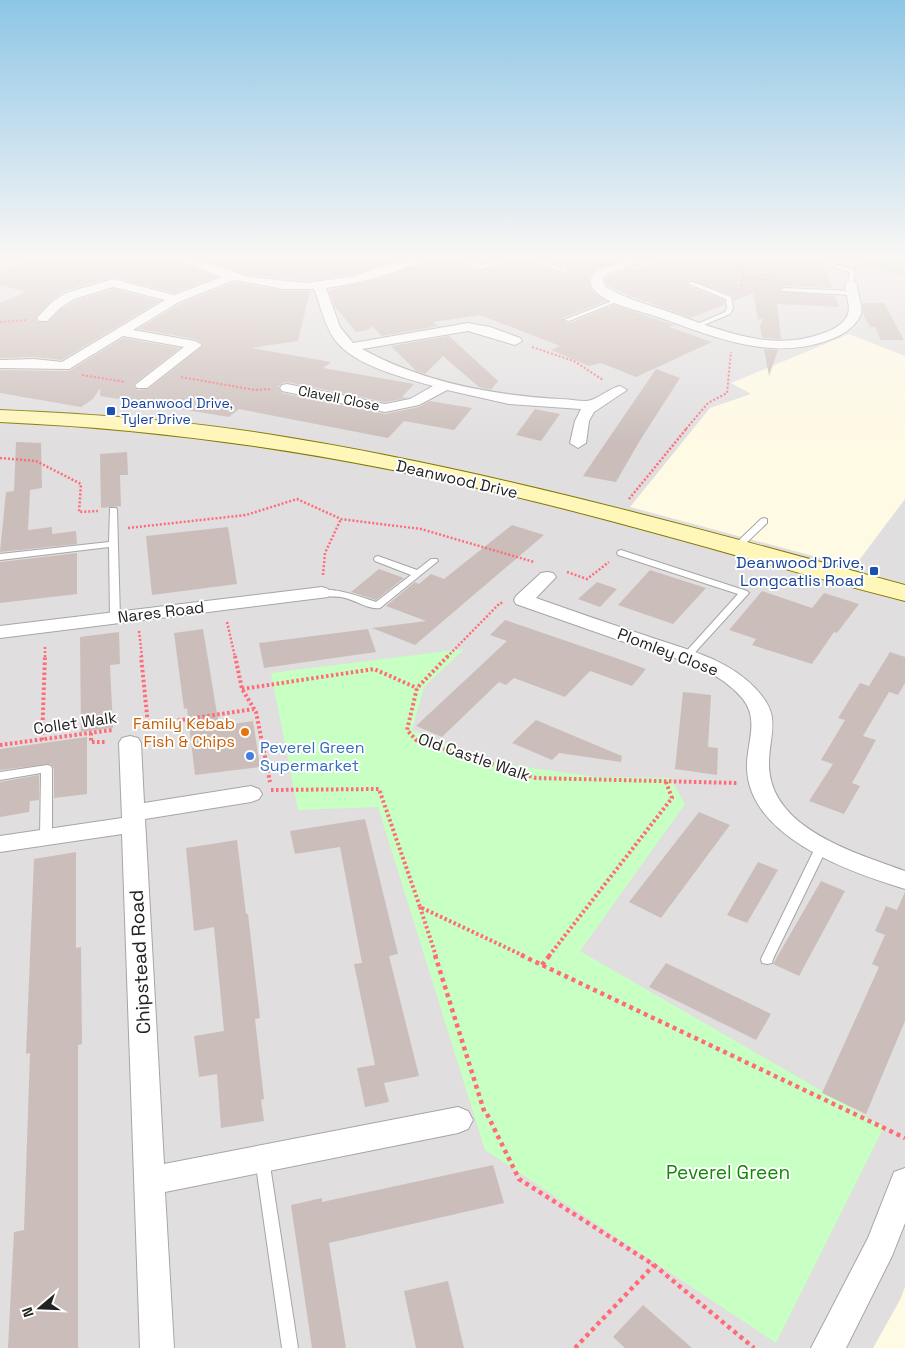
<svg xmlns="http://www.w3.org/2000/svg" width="905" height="1348" viewBox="0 0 905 1348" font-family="'Space Grotesk',sans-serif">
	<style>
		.residential { fill: #e0dedf }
		.education { fill: #fffae4 }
		.forest { fill: #b5d699 }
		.park { fill: #c8ffc2 }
		.building { fill: #cbbeba }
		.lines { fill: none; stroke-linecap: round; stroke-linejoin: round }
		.lane-casing { stroke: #a6a6a6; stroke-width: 2 }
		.street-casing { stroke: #a6a6a6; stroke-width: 2 }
		.secondary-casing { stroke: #817800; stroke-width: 2 }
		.path-far3 { stroke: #ff6c77; stroke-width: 2; stroke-dasharray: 2 2; stroke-linecap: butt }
		.path-far2 { stroke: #ff6c77; stroke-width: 2.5; stroke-dasharray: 2 2; stroke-linecap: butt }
		.path-far1 { stroke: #ff6c77; stroke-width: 4; stroke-dasharray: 2.5 2.5; stroke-linecap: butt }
		.path { stroke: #ff6c77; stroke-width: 4.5; stroke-dasharray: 4 4; stroke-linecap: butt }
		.lane { fill: #fff; fill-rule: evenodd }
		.street { fill: #fff; fill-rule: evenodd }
		.secondary { fill: #fff6b9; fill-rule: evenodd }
		.transit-dot { fill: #1a4fb4; stroke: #fff; stroke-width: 2 }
		.food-dot { fill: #e8710a; stroke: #fff; stroke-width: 2 }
		.shop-dot { fill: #3f7fe0; stroke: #fff; stroke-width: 2 }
		.labels { text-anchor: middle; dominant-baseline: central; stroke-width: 4; stroke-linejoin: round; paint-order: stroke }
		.far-street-label { font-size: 14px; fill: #222; stroke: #fff }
		.far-transit-label { font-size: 14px; fill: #164399; stroke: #fff; text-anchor: start }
		.street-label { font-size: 16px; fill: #222; stroke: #fff }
		.transit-label { font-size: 16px; fill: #164399; stroke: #fff; text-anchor: end }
		.food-label { font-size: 16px; fill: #c56008; stroke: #fff; text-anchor: end }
		.shop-label { font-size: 16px; fill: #366cbe; stroke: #fff; text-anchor: start }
		.near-street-label { font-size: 19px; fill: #222; stroke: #fff }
		.near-park-label { font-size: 19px; fill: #0e8902; stroke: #fff }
	</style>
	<rect width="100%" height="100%" fill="#f3ede8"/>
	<path class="residential" d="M0,255h842l63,21v1072h-905z"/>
	<path class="education" d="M849,334l56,22v143l-51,68 -224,-60 80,-99 41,-14 -20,-11z
		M905,1287v61h-32l27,-48z"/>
	<path class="forest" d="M842,255h63v21z"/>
	<path class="park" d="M464,649l-40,38 -12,43 83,33 102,14 73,1 15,26 -105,147 304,176 -108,216 -291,-193 -107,-343 -80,3 -27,-137z"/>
	<path class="building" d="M46,255h117l54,22 -43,16 -61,-16 -48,14 -14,10 -15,16 1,5h11l13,-13 14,-8 38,-12 47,12 -98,59 -28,-3 -34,1v-55l26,-11 -26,-7v-12z
		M186,255h91l17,9 9,-4 -5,-5h118l-67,20 -43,6 -56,-6z
		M455,255h56l-29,8z
		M532,255h62l21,7 -17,6 -9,9 3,14 14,10 -43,17 1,4 6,1 44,-18 60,20 -5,2 43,15 -76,35 -35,-14 -12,3 -38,-16 9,-4 -80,-31 -47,7 5,4 -56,10 -10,-10 -4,4 -12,2 -21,-25 -6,-17 53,-12 57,-22 42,15 41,-12 41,15 8,-2 -1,-3z
		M677,255h142l13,33 -48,-2 -4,5 55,5 4,11 -62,-3 4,35 -17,-1 -2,-1 -2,-10 3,-9 -5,2 -5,-27 -19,8 -2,-6 -43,-15 -1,6 36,14 1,4 -34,14 -61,-22 -24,-11 -1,-6 3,-3 21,-8 6,2z
		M234,282l50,9h26l-12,50 -47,7 80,14 -8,6 91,16 -12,13 6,1 -23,4 -98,-20 -5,1 -4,4 4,6 103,21 34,-7 11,-6 42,7 -18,22 -50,-9 -16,17 -149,-29 -10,8 -129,-21v-8l-7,11 -12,8 -81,-14v-23l69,1 54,-33 57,10 -47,37 4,5 11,-1 56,-44 -9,-6 -57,-10 42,-25z
		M862,303h22l20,37h-23l-6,-13h-5l-7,-13z
		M449,336l49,45 -7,9 -12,-3 -36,-31 -18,18 -9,-3 -25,-25z
		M764,349l14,1 -9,26z
		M656,369l24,9 -41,64 -23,40 -33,-6z
		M535,409l25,5 -19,27 -25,-6z
		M16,442l25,1 1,45 -12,2 -2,40 24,-3v7l24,-3 1,13 -77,8 6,-60 8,-1z
		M127,452l1,23h-8l1,31 -20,2 -1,-54z
		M512,525l32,10 -129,110 -43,-17 54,-7 -40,-15 29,-24 4,2 12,-10 13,5z
		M228,527l9,57 -85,11 -6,-59z
		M77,553v41l-77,9v-41z
		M379,569l25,9 -28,22 -25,-8z
		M650,570l56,18 -33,36 -55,-19z
		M597,582l20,7 -17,18 -22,-8z
		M762,591l50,17 12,-15 35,11 -22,29 -3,-1 -22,32 -60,-19 4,-6 -27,-9z
		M505,620l111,38 30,11 -14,17 -42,-15 -25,26 -51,-19 -8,7 -7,-3 -57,55 -26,-11 91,-85 -17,-6z
		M203,629l16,97 34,-5 7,46 -65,8 -8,-67 -3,1 -10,-76z
		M368,629l8,23 -112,16 -5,-25z
		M119,632l1,32 -10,1 3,63 -32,4 -1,-95z
		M890,652l15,5v26l-7,12 -9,-3 -26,44 13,4 -24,43 8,3 -16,28 -35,-13 24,-37 -12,-4 24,-40 -7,-2 22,-35 9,3z
		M683,692l28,3 -3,52 10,1 -1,27 -42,-6z
		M536,720l86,36 -1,6 -62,-9 -7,7 -40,-17z
		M87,737v57l-33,4v-29l-3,-5 -51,6v-21z
		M39,775v25l-9,1 -1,11 -29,5v-35z
		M699,812l31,13 -69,93 -32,-16z
		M365,819l33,135 -9,2 30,120 -35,7 5,19 -24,5 -8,-39 18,-3 -21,-101 8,-1 -22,-116 -45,7 -5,-23z
		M237,840l9,74h2l12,104 -5,1 9,80 -3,1 3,21 -43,7 -4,-54 -18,3 -5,-41 30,-5 -10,-104 -20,4 -8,-83z
		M76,852v96l5,-1 1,97 -4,1v303h-70l6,-116 10,-2 6,-177 -4,1 8,-195z
		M758,862l20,8 -31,53 -20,-8z
		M821,881l24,10 -46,85 -26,-12z
		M905,892v129l-39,93 -44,-21 57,-126 -7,-3 13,-29 -10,-4 11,-25 11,4z
		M666,963l105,51 -15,26 -107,-53z
		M493,1165l11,38 -175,40 17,105h-34l-21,-143 31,-7v4z
		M448,1281l16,67h-48l-12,-57z
		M643,1305l49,43h-67l-12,-11z"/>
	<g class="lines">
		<g class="lane-casing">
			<path id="lane" d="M441,255h8l33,10 35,-10h10l42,16 -5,1 -42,-15 -40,12z
				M837,265l18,5 -2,15 -5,-1 2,-12 -15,-4 -1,-1z
				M689,282h4l38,15 2,11 -3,6 -31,13h-4v-2l30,-13 2,-4 -1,-9 -37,-15z
				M784,288l66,3 3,2 -3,2 -68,-4 -1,-1z
				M619,298l5,1 -55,22 -5,-1z
				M110,508h6l1,2 3,108 -2,2h-6l-2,-2 -1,-71 -109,13v-6l109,-12z
				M764,518l3,1v4l-26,25h-6l-1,-2 1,-2 26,-25z
				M621,550l126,41 2,2 -60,66h-6l-2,-2 2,-2 55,-61 -120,-39 -1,-2 1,-2z
				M378,556l39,14 14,-11h6l1,2 -58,47c-12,2 -26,-9 -39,-11 -8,-1 -17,1 -24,-4 12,-9 46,5 59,9l35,-27 -36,-14 -1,-2 1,-2z
				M47,765l4,1 1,3v68l-2,3h-8l-2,-3 1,-64 -41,7v-8z
				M822,842l4,1 2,3 -55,113 -1,4 -5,1 -5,-1 -1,-4 55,-113 2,-3z
				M262,1152l5,2 2,5 29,189h-16l-27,-189 2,-5z"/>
		</g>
		<g class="street-casing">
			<path id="street" d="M0,255h14l-14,6z
				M165,255h16l69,22 56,6 43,-6 73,-22h16l-2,2c-36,14 -72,26 -110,31l14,39 13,16 115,-20 22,4 30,11 2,3 -7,4 -47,-14 -106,18c60,33 129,46 197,50 9,0 18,2 27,2 10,0 23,-13 34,-15l7,4 -33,22 -5,9 -3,22 -8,5 -8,-5 5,-22 6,-12 -72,-5 -62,-14 -28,15 -34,7 -103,-21 -2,-3 2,-3 5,-1 98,20 25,-5 23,-13c-29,-8 -80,-21 -98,-46 -11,-15 -14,-34 -21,-51h-30l-50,-9 -55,22 -46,28 62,11 7,4 -55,43h-10l-2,-3 49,-38 -61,-11 -54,33 -69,-1v-8h2l32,-1 28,3 103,-62 -52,-13 -39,12 -14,9 -13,13h-8l-2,-3 15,-16 14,-9 47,-14 61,16 48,-18z
				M279,255h16l6,4 -6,3z
				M619,255h16l10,5 -38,14 -4,4 1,8c22,13 45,19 68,27 48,17 98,39 149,21 9,-3 20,-8 25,-16 7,-10 -1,-23 -1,-34l6,-4 6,4c0,10 6,20 4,30 -5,13 -20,22 -32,26 -60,22 -117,-4 -174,-24 -18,-6 -46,-11 -60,-25 -4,-4 -4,-8 -4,-14l8,-7 29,-10z
				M547,572l6,1 3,4 -20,21c37,13 74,26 111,38 37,13 80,22 108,52 27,28 15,42 14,74 -2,66 87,91 136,109v18c-56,-17 -161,-53 -158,-126 1,-23 12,-45 -5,-65 -28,-33 -76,-42 -115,-55 -37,-13 -74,-26 -111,-39l-2,-4 2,-4 25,-23z
				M322,587l6,2 3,4 -3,4 -328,41v-12z
				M130,736l8,2 3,5 3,60 107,-17 8,3 3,5 -3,5 -8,3 -106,17 19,345 294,-57 10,4 5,9 -5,9 -10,4 -293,59 9,156h-34l-18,-514 -122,18v-16l122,-18 -3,-75 3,-5z
				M905,1168v55l-13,33 -46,92h-35l57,-110 26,-66z"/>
		</g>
		<g class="secondary-casing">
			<path id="secondary" d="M0,410c91,4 182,10 273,25 214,34 423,93 632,150v16c-123,-31 -245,-69 -368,-99 -180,-44 -352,-72 -537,-80z"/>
		</g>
		<path class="path-far3" d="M706,255l37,12 -2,25
			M865,266l16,-9 -2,-2
			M742,278l31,2
			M0,322l28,-2
			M532,347l42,14 29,19
			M82,375l43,7
			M181,377l74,13 16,-1
			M686,429l22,-26 19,-10 4,-41"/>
		<path class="path-far2" d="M0,458l36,3 45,23 -2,28 19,-1
			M629,499l58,-71
			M128,528l118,-13 51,-16 44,20 80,10 113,33
			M567,572l20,7 22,-17
			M323,575l2,-22 16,-34
			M227,622l8,35
			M139,631l3,26
			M45,657v-12
			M447,657l53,-54h3"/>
		<path class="path-far1" d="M235,656l7,33 14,23 14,70
			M448,656l-31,32 -10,42 9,10 120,38 202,5
			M242,689l132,-20 43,19
			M148,725l106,-16
			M141,726l7,-1 -7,-69
			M91,733v9h16
			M42,740l3,-84
			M0,745l112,-15
			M271,790l108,-1 41,118 104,49
			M420,907l16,49
			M549,956l123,-158 -6,-16"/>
		<path class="path" d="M435,955l50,159
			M521,955l384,183
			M542,965l8,-10
			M487,1114l32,65 135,86 100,83
			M575,1348l79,-83"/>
		<use href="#lane" class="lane"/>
		<use href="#street" class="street"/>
		<use href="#secondary" class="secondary"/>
	</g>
	<linearGradient id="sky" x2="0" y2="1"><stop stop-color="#8dc6e6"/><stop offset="0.58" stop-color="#faf7f5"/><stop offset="1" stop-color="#faf7f5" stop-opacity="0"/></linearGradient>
	<rect width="905" height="443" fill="url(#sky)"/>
	<g class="transit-dot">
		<rect x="106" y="406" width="10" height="10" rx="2.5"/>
		<rect x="869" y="566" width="10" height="10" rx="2.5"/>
	</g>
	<circle class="food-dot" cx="245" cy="732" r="5"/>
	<circle class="shop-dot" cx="250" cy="756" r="5"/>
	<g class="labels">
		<g class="far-street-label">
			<text transform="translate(339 398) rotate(11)">Clavell Close</text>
		</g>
		<g class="far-transit-label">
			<text x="121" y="403">Deanwood Drive,<tspan x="121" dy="16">Tyler Drive</tspan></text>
		</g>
		<g class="street-label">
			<text transform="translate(457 479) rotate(13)">Deanwood Drive</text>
			<text transform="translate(161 612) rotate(-7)">Nares Road</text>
			<text transform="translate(668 652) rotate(21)">Plomley Close</text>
			<text transform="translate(75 723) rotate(-8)">Collet Walk</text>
			<text transform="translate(474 757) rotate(19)">Old Castle Walk</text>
		</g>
		<g class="transit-label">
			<text x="864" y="562">Deanwood Drive,<tspan x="864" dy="18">Longcatlis Road</tspan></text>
		</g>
		<g class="food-label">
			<text x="235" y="723">Family Kebab<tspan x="235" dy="18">Fish &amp; Chips</tspan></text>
		</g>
		<g class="shop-label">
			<text x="260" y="747">Peverel Green<tspan x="260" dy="18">Supermarket</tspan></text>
		</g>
		<g class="near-street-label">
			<text transform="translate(140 962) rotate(-93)">Chipstead Road</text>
		</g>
		<g class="near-park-label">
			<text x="728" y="1172">Peverel Green</text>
		</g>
	</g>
	<g transform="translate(40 1308) rotate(251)" stroke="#ffffff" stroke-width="4" paint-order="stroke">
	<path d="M0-4L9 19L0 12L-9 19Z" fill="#222222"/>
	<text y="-8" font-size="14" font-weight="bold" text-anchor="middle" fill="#222222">N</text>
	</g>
</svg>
